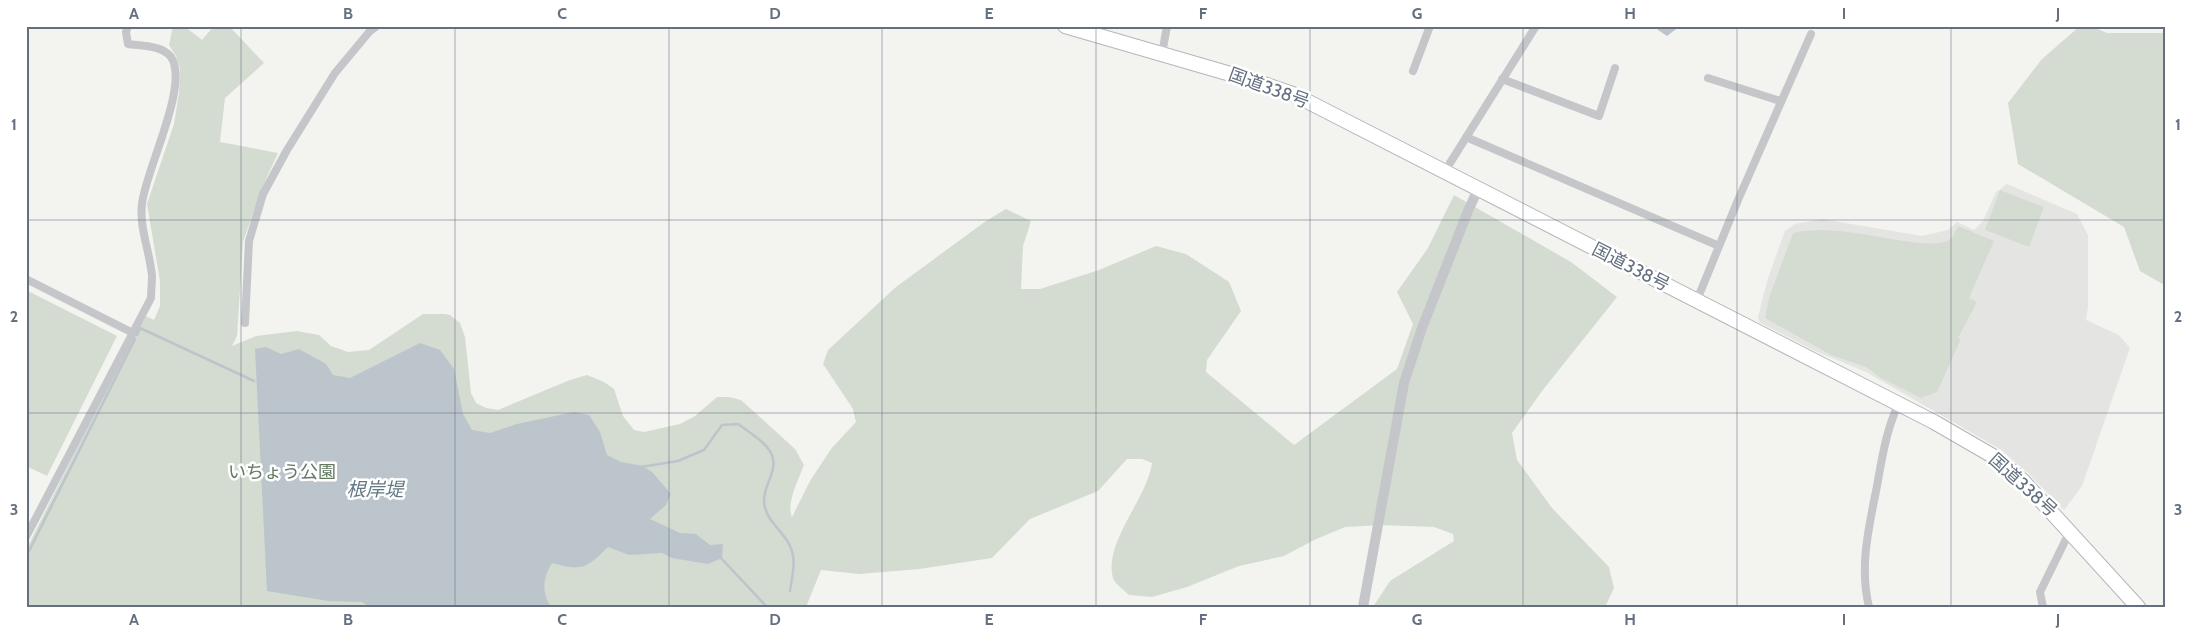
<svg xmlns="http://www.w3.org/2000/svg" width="2192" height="633" viewBox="0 0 2192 633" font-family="Cabin,'Noto Sans JP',sans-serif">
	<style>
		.built { fill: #e4e5e3 }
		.green { fill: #d4dbd1 }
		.water { fill: #bcc5cb }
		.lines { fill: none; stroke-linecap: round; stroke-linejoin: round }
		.stream { stroke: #bcc5cb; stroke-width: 2.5 }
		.trunk-casing { stroke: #b4b6ba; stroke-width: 16 }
		.minor { stroke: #c4c6ca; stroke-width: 8 }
		.tertiary { stroke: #c4c6ca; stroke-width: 10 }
		.trunk { stroke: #fff; stroke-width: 14 }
		.grid { fill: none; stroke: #647080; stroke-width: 1; stroke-opacity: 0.55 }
		.labels { text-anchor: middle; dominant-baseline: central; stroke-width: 5; stroke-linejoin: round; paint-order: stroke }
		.street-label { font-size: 18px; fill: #647080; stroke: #fff }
		.park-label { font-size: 18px; fill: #647862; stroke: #fff }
		.water-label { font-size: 19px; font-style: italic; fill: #647885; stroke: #fff }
		.neatline { fill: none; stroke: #647080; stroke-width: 2 }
		.grid-label { font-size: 16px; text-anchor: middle; font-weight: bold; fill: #647080 }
	</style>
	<rect width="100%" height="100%" fill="#f3f4f0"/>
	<path class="built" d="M2007,184l70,30 11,21v72l-2,13 33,15 11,13 -48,138 -18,24 -35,-36 -29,-25 -134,-77 -51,-21 -56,-29 -1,-5 10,-39 17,-47 10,-7 27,-5 100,17 26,-6 9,-8 17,8 9,-9 13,-29z"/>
	<path class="green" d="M173,26h11l18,14 12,-14h15l35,37 -39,35 -5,44 58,11 -17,37 -18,52 -6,94 -5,10 24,-10 41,-5 22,4 12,11 17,6 21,-2 54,-36h21l6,1 10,8 5,14 6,56 5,10 10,5 12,2 72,-30 17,-5 17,7 10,7 9,27 11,14 10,2 36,-8 15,-8 22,-19h12l12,3 54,49 9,16c-5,14 -18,37 -12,52l18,-36 21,-32 25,-27 -3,-13 -30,-45 5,-14 68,-63 90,-66 20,-12 25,12 -8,25 -2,43h19l59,-19 57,-24 30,8 43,28 12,29 -34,49 -1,12 88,73 103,-76 16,-45 -16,-32 31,-44 26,-53 117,67 46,35 -75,94 -30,42 5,27 35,48 57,59 5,21 -8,17 -3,2h-230l17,-26 64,-40 -1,-7 -19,-7 -53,-2 -36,2 -31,13 -30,16 -45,10 -52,21 -35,10 -23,-2c-5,-5 -14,-11 -16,-17 -10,-35 34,-79 39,-115l-10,-4h-15l-29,32 -68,28 -38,39 -73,11 -60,5 -38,-4 -15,37h-780v-57l104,-208 16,-26 8,4 6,-14v-25l-13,-77 27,-80 5,-31 1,-24 -4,-13 -7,-11z
		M2080,26h11l16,7h59v253l-26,-15 -16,-44 -106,-63 -10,-61 34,-44z
		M2000,190l44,17 -15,40 -44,-17z
		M1958,226l36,15 -25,57 8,4 -19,36 3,1 -24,53 -16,6 -40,-20 -15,-11 -35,-12 -66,-37 4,-20 24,-65c39,-9 81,5 119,9 10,1 26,3 35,-1 6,-2 8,-10 11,-15z
		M26,290l91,46 -70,140 -21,-10z"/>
	<path class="water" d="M1657,26h23l-13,10 -9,-6z
		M420,343l20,7 14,19 9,45 9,16 18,3 27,-9 57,-12 15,3 11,17 7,23 14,7 22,4 10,7 18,21 -5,11 -16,14 30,14 16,1 14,11 13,-1 -1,14 -14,6 -36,-6 -10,-5 -33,2 -21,-8c-22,22 -26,24 -56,16 -9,15 -11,29 -1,44h-181l-8,-5 -34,-1 -61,-10 -12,-242 11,-2 15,7 18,-5 27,15 7,11 17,3z"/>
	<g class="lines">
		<path class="stream" d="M137,335l3,-7 114,53
			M641,467l37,-6 26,-11 18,-25 16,-1c11,8 33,21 35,35 3,13 -9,27 -9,41 0,20 19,30 26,46 7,14 2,30 0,45
			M26,557l109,-218
			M720,557l47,50"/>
		<g class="trunk-casing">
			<path id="trunk" d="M1065,26l193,56 35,12 641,328 64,37 25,22 115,126"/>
		</g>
		<path class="minor" d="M1162,54l5,-28
			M1413,71l17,-45
			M1708,78l72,23
			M1502,79l97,37 16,-48
			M1466,137l253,109
			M1445,171l91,-145
			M26,279l107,54
			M1697,300l41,-100 73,-166
			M245,323l4,-82 14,-47 24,-44 48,-77 35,-42 7,-5
			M26,537l125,-239c0,-7 1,-15 1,-22 -2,-24 -13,-48 -10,-72 3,-33 48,-119 29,-147 -9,-12 -30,-11 -43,-13l-2,-12 2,-6
			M1869,607c-10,-41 0,-80 8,-121 5,-28 9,-55 21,-81
			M2043,607l-3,-15 30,-61"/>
		<path class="tertiary" d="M1363,607l41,-224 18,-55 46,-117 10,-22"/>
		<use href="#trunk" class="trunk"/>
	</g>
	<path class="grid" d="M241,26v581M455,26v581M669,26v581M882,26v581M1096,26v581M1310,26v581M1523,26v581M1737,26v581M1951,26v581M26,220h2140M26,413h2140"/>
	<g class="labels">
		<g class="street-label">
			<text transform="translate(1269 88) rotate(20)">国道338号</text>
			<text transform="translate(1631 267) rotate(27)">国道338号</text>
			<text transform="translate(2023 485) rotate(42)">国道338号</text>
		</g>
		<g class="park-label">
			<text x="282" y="472">いちょう公園</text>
		</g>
		<g class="water-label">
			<text x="375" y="489">根岸堤</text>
		</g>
	</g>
	<rect width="2192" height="633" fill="none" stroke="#ffffff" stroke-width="55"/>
	<rect x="28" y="28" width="2136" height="578" class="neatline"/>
	<g class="grid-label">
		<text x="134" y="19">A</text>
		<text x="348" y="19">B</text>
		<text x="562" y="19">C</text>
		<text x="775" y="19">D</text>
		<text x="989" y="19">E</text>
		<text x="1203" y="19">F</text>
		<text x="1417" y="19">G</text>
		<text x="1630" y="19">H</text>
		<text x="1844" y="19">I</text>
		<text x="2058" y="19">J</text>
		<text x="14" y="130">1</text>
		<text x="2178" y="130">1</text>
		<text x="14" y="322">2</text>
		<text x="2178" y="322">2</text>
		<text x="14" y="515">3</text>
		<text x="2178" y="515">3</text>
		<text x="134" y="625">A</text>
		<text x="348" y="625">B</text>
		<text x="562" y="625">C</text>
		<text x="775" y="625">D</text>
		<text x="989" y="625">E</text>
		<text x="1203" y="625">F</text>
		<text x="1417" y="625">G</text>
		<text x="1630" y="625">H</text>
		<text x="1844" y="625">I</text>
		<text x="2058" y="625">J</text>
	</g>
</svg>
